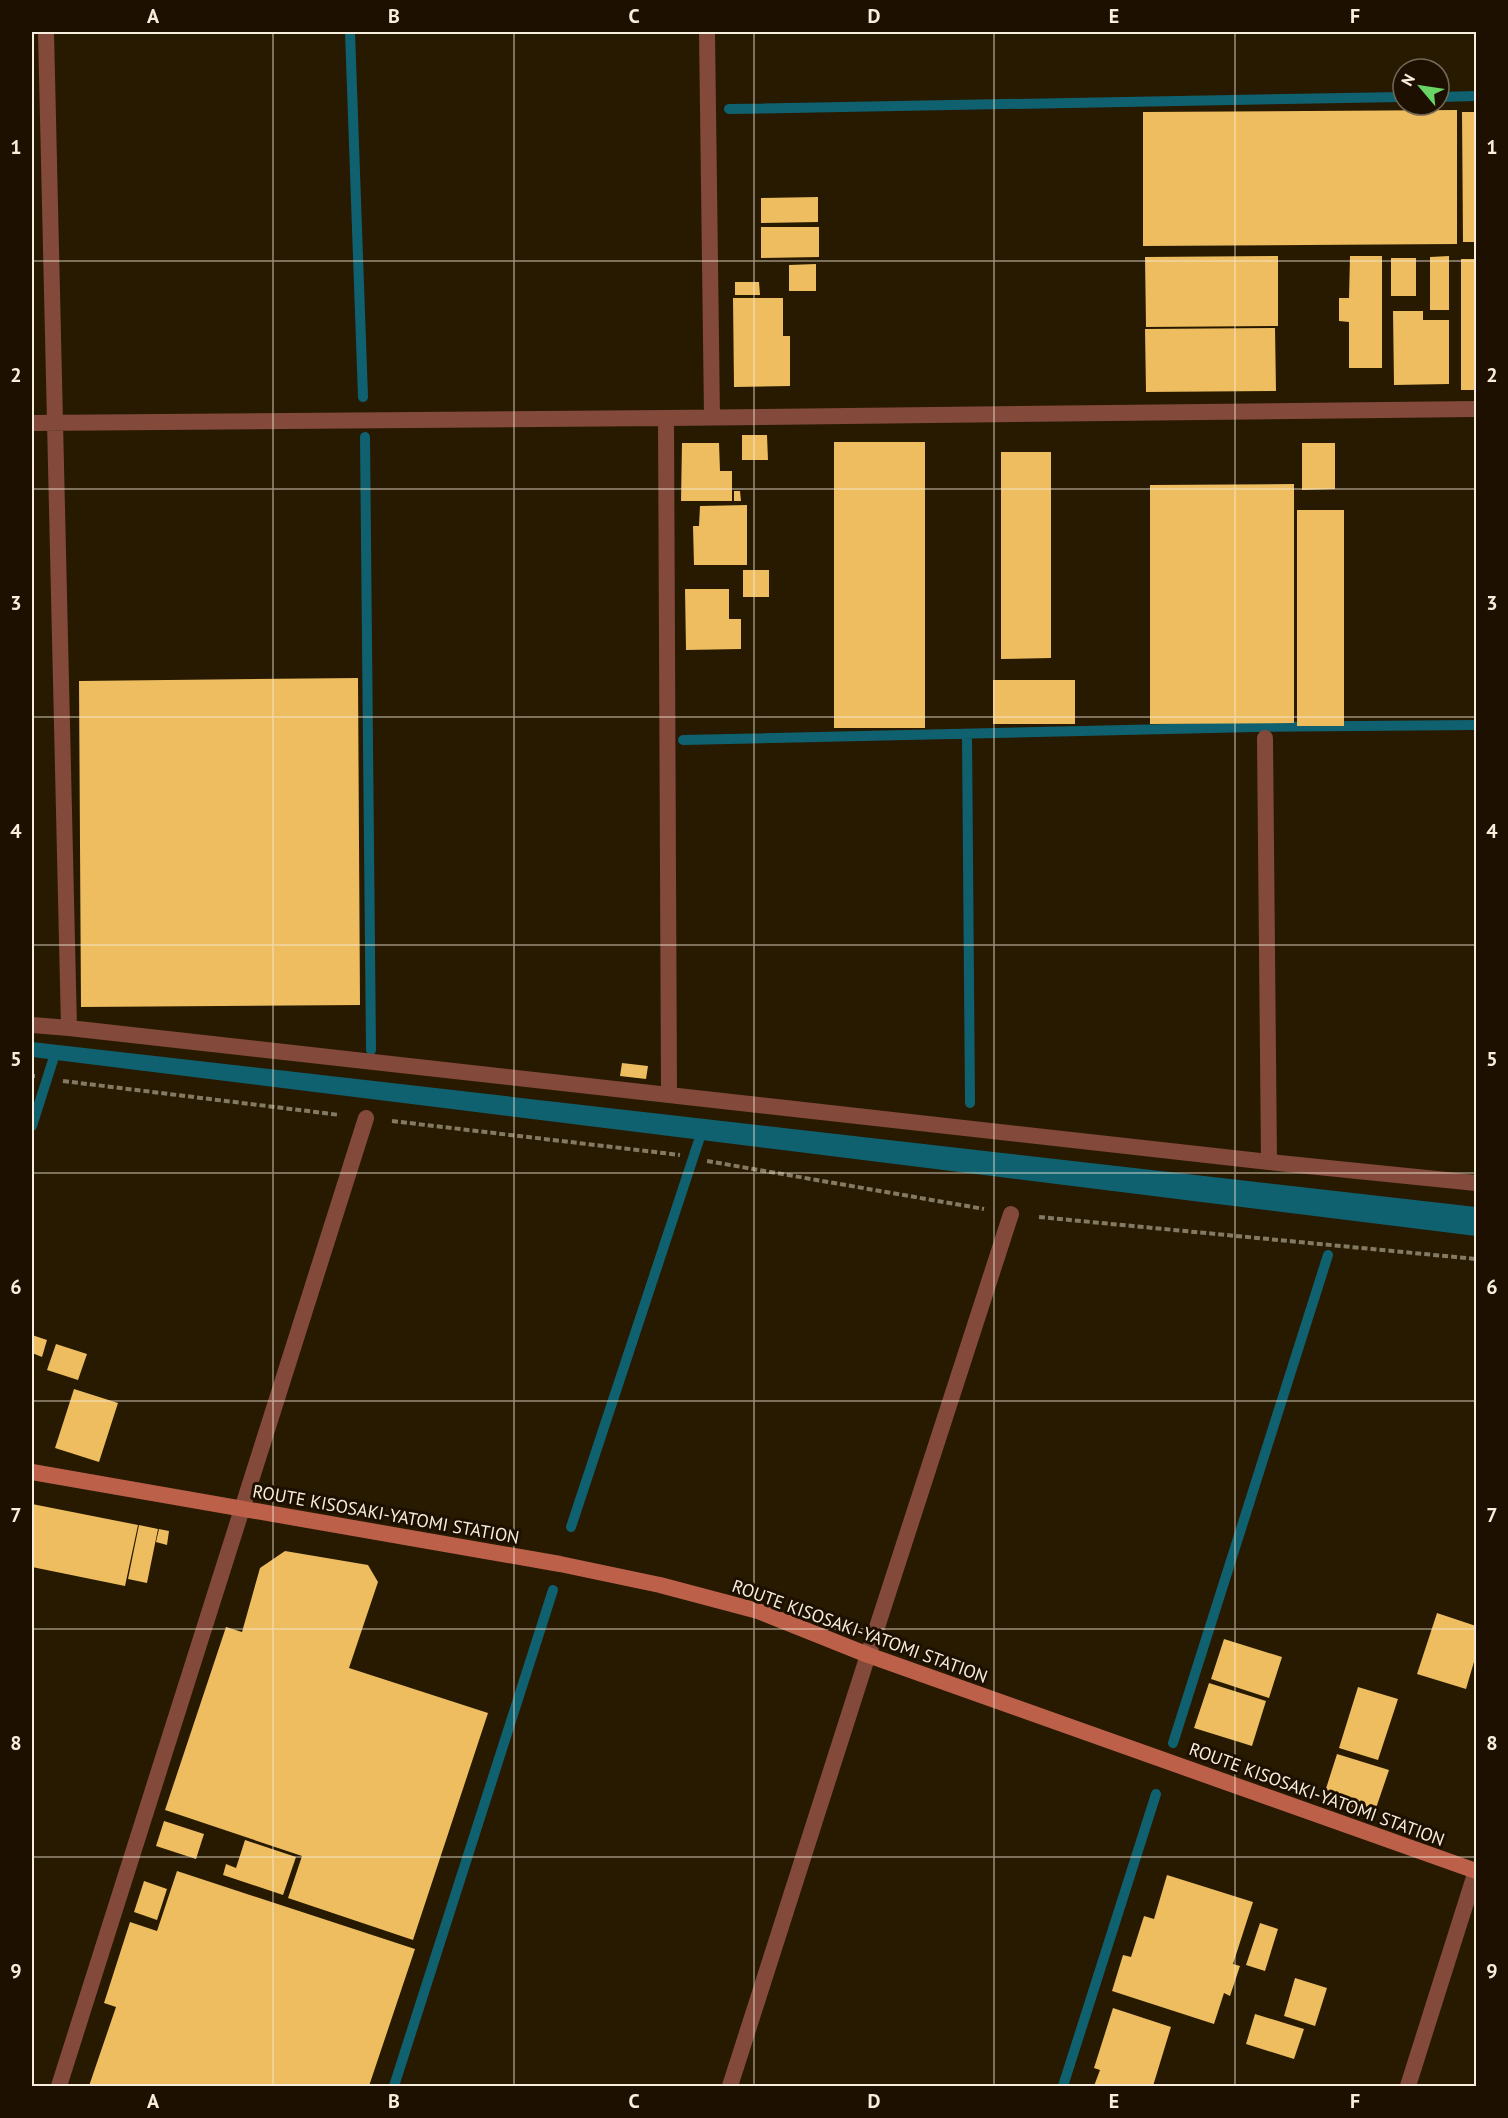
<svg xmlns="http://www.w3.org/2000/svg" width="1508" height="2118" viewBox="0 0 1508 2118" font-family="'PT Sans',sans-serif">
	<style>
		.water { fill: #10616f }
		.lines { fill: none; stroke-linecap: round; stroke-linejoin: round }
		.stream { stroke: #10616f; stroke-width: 10 }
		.building { fill: #edbd5f }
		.path { stroke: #847963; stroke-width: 4; stroke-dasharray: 6 3; stroke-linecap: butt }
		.minor { stroke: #83493a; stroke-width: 16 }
		.secondary { stroke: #bd6049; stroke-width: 16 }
		.grid { fill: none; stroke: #f7eede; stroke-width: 1.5; stroke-opacity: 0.55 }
		.labels { text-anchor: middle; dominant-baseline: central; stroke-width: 6; stroke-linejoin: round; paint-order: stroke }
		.street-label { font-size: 18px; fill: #f7eede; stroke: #1d1000 }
		.neatline { fill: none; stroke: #f7eede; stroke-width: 2 }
		.grid-label { font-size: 20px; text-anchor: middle; font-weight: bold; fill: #f7eede }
	</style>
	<rect width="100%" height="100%" fill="#271a00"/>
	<path class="water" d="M32,1042l1444,165v29l-1412,-175 -32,-4z"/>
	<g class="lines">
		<path class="stream" d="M350,32l13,365
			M1439,97l37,-1
			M729,109l674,-12
			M365,437l6,613
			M967,735l3,368
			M683,740l572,-13 221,-2
			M32,1126l21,-66
			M571,1527l128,-387
			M1173,1743l155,-488
			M394,2086l159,-496
			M1063,2086l93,-292"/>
	</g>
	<path class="building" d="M1457,110v134l-314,2v-134z
		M1462,112h14v130h-13z
		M818,197v25l-57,1v-25z
		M761,227h58v30l-58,1z
		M1278,256v70l-132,1 -1,-70z
		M1350,256h32v112h-33v-46l-10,-1v-23h10z
		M1449,256v54h-19v-53z
		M1391,258h25v38h-25z
		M1461,259h15v131h-15z
		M816,264v27h-27v-26z
		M735,282h24l1,13h-25z
		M733,298h50v38h7v50l-56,1z
		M1393,311h30v9h26v64l-55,1z
		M1275,328l1,63 -130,1 -1,-63z
		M742,435h25l1,25h-26z
		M834,442h91v286h-91z
		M682,443h37l1,28h12v30h-51z
		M1302,443h33v46l-33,1z
		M1001,452h50v206l-50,1z
		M1294,484v239l-144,1v-239z
		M734,491h6l1,10h-7z
		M747,505v60h-53l-1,-39h6l1,-20z
		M1297,510h47v216h-47z
		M743,570h26v27h-26z
		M685,589h44v30h12v30l-55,1z
		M358,678l2,327 -279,2 -2,-326z
		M993,680h82v44h-82z
		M622,1063l26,3 -2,13 -26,-3z
		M32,1335l15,5 -5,17 -10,-4z
		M56,1344l31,10 -9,26 -31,-10z
		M74,1389l44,14 -19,59 -44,-14z
		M32,1504l106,21 -13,61 -93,-19z
		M139,1525l19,4 -11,54 -19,-4z
		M159,1529l10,2 -2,14 -11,-3z
		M285,1551l83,14 10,17 -29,86 139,45 -75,227 -125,-42 14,-42 -137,-46 61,-183 16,5 18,-64z
		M1437,1613l39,13v29l-10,34 -49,-15z
		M1224,1639l58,18 -13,41 -58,-19z
		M1209,1683l57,18 -14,45 -58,-18z
		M1358,1687l40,12 -20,61 -39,-12z
		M1337,1754l52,16 -15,44 -51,-16z
		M164,1821l40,13 -8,25 -40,-13z
		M245,1840l51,17 -13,38 -60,-20 3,-11 10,4z
		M177,1871l238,78 -46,137h-280l27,-79 -12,-4 26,-81 27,9z
		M1167,1875l86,27 -20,62 7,2 -10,30 -6,-3 -10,31 -102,-33 11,-36 8,2 13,-41 10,3z
		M144,1881l23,8 -10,31 -23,-8z
		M1260,1923l18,6 -13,42 -19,-6z
		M1295,1978l32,10 -12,38 -31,-10z
		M1113,2008l58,19 -18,59h-59l6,-16 -6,-2z
		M1255,2014l49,15 -10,30 -48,-15z"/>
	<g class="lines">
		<path class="path" d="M32,1076h3
			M63,1081l277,34
			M392,1121l288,34
			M707,1161l277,48
			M1039,1217l437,42"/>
		<path class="minor" d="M46,32l23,996
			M707,32l5,385
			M666,418l3,677
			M32,423l634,-5 810,-9
			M1265,738l4,424
			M32,1025l37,3 1200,134 207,21
			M59,2086l307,-968
			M730,2086l138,-431 143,-441
			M1408,2086l68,-215"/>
		<path class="secondary" d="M32,1472l528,92 100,21 98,26 110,44 608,216"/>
	</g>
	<path class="grid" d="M273,32v2054M514,32v2054M754,32v2054M994,32v2054M1235,32v2054M32,261h1444M32,489h1444M32,717h1444M32,945h1444M32,1173h1444M32,1401h1444M32,1629h1444M32,1857h1444"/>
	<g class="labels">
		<g class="street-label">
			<text transform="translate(386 1514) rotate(10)">ROUTE KISOSAKI-YATOMI STATION</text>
			<text transform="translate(860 1631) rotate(20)">ROUTE KISOSAKI-YATOMI STATION</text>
			<text transform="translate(1317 1794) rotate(20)">ROUTE KISOSAKI-YATOMI STATION</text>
		</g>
	</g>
	<rect width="1508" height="2118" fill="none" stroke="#1d1000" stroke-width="66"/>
	<g transform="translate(1421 87) rotate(299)"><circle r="28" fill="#1d1000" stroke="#746959" stroke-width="1.5"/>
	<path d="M0-4.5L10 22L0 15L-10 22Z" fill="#69d464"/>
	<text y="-9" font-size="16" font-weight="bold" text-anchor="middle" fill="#f7eede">N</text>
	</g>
	<rect x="33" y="33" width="1442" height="2052" class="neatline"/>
	<g class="grid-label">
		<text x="153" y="23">A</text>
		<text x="394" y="23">B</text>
		<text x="634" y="23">C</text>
		<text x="874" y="23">D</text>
		<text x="1114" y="23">E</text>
		<text x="1355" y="23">F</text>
		<text x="16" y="154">1</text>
		<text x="1492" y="154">1</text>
		<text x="16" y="382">2</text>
		<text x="1492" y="382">2</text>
		<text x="16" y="610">3</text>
		<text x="1492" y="610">3</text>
		<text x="16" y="838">4</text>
		<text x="1492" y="838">4</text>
		<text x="16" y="1066">5</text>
		<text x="1492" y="1066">5</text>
		<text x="16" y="1294">6</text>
		<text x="1492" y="1294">6</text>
		<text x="16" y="1522">7</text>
		<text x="1492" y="1522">7</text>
		<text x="16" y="1750">8</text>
		<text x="1492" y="1750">8</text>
		<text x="16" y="1978">9</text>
		<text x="1492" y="1978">9</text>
		<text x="153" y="2108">A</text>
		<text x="394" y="2108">B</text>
		<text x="634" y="2108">C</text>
		<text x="874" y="2108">D</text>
		<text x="1114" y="2108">E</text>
		<text x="1355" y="2108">F</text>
	</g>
</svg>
